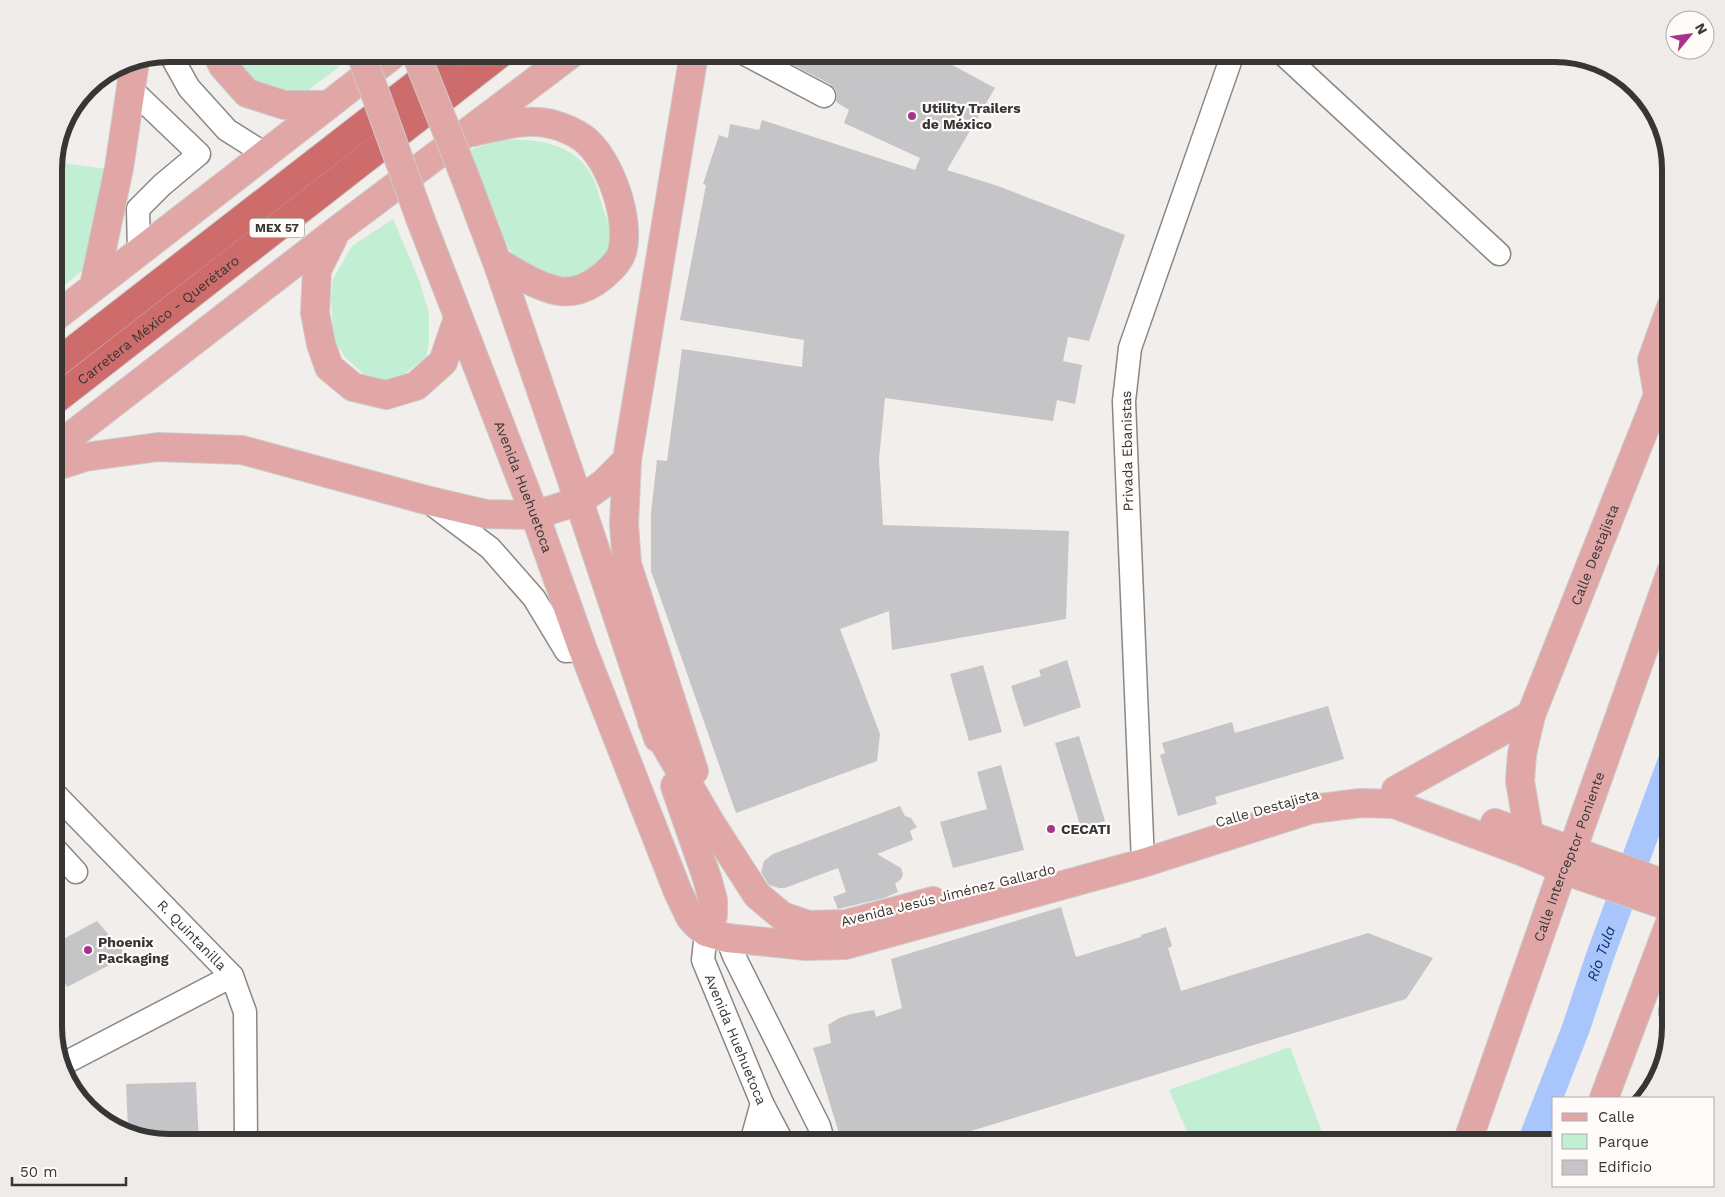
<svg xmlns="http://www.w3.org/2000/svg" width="1725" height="1197" viewBox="0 0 1725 1197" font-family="'Work Sans',sans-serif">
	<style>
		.green { fill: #c2eed3 }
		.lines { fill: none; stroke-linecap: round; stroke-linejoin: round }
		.river { stroke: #a9c6fc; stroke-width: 28 }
		.building { fill: #c5c5c8 }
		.minor-casing { stroke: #8a8785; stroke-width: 25 }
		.major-casing { stroke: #cbcbca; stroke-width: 30 }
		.highway-casing { stroke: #cbcbca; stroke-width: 30 }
		.minor { stroke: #fff; stroke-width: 22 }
		.major { stroke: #e1a7a6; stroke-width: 28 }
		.highway { stroke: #cd6c6b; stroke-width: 28 }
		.major-bridge-casing { stroke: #cbcbca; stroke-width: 30; stroke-linecap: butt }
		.major-bridge { stroke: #e1a7a6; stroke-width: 28 }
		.poi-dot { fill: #a7338d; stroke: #fffbf9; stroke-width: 2 }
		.labels { text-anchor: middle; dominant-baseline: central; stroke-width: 4.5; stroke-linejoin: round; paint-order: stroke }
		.shield { fill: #fffbf9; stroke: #737170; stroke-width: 1 }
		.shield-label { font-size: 12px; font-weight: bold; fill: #373635 }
		.poi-label { font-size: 14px; font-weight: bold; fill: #373635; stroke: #fffbf9; text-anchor: start }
		.street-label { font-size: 14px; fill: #373635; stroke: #fffbf9 }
		.water-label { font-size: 15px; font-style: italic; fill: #112d6b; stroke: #fffbf9 }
		.rim { fill: none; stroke: #373635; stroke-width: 6 }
	</style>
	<rect width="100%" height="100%" fill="#f1eeec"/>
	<path class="green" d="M229,54h106l4,13 -35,26 -52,-9z
		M501,140c36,-1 75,2 93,40 3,8 6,17 8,26 5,13 12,31 8,45 -2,8 -18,23 -24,30l-64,-9 -28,-51 -28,-70z
		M54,162l53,7 -24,101 -29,24z
		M393,219l26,61 10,33v30l-3,14 -24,19 -18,4 -20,-6 -18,-16 -12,-17 -3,-42 2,-20 19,-33z
		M1290,1047l36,96h-134l-23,-53z"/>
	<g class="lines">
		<path class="river" id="s1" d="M1531,1143l45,-115 24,-72 71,-193"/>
	</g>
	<path class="building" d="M772,54h160l63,34 -48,82 51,16 127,49 -36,106 -21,-4 -5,24 19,4 -7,39 -18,-4 -4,21 -168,-23 -6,61 4,66 186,6 -3,88 -174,31 -3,-39 -49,18 40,105 -3,27 -141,52 -85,-242v-58l6,-53 10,1 15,-112 120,18 2,-27 -124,-20 26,-135 -3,-1 16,-49 9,3 2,-14 29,6 3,-10 153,50 5,-12 -76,-35 5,-13 -13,-8 1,-7 -2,-6 -5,-5z
		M1067,660l14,47 -57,20 -13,-41 30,-10 -2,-6z
		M983,665l19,67 -33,9 -19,-67z
		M1328,706l16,53 -129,38 2,7 -39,12 -18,-61 5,-2 -3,-10 70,-21 3,11z
		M1079,736l26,85 -24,7 -26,-85z
		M1001,765l23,85 -71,18 -13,-46 47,-13 -10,-37z
		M900,806l5,10 6,2 6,9 -7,4 3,9 -36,14 24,14 2,6 -2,5 -6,5 3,8 -14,6 -46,11 -5,-12 13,-5 -8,-24 -53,20h-6l-10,-3 -8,-13 3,-11 9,-7z
		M1061,907l15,50 65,-20v-2l25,-8 6,19 -4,2 13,43 187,-58 65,25 -27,41 -475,144h-89l-29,-95 18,-5 -3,-18 11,-7 12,-4 23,-4 2,7 26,-9 -11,-49z
		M97,921l30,35 -60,31 -7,-16 -6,3v-30z
		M196,1082l3,61h-29l-42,-13 -2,-46z"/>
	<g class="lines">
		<g class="minor-casing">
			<g id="minor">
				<path d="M170,54l19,34 38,42 38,24"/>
				<path d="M745,54l79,42"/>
				<path d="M1283,54l216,200"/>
				<path d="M131,89l68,65 -37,31 -24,24 1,43"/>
				<path d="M429,502l61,46 44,50 32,53 17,-1"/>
				<path id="s2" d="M54,793l178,183 13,36 1,131"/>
				<path d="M54,848l22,24"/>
				<path d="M1143,863l-19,-462 6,-53 102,-292"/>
				<path id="s3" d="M706,932l-3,28 59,143 21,40"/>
				<path d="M727,938l7,18 85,170 4,14 -1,3"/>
				<path d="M1671,1009v5"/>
				<path d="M63,1064l169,-88"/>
				<path d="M751,1143l11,-40"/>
			</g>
		</g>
		<g class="major-casing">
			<g id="major">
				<path d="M217,54l6,12 24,27 37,12h44"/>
				<path d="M473,132c27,-6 55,-15 82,-7 8,2 21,8 28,13 27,20 48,82 39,114 -3,11 -18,24 -27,30 -11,7 -23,11 -36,9 -22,-4 -42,-18 -62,-29"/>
				<path d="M465,177l32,85 82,239 79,237"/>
				<path id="s4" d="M420,218l115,297 48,135 95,242 12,25 7,8 9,7 21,6 79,8 39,-1 298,-82 169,-54 49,-6 33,1 129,48 55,23 93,32"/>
				<path d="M333,238l-16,32 -2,43 6,31 8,23 24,20 33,8 30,-9 27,-24 15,-44"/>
				<path d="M94,286l25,-118 16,-107"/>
				<path d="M54,318l340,-264"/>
				<path d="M1658,395l-6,-35 19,-53"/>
				<path d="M54,449l282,-218 235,-177"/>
				<path d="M627,460l-3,64 3,40 67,207"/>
				<path d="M54,467l31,-10 73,-10 84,3 184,50 60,14 49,1 44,-14 24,-17 24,-24 67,-406"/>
				<path d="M652,722l58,100 47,73 25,21 26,9 38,-1 87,-23"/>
				<path d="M675,786l32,92 6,22v16l-7,16"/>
				<path d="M1394,804l2,-14 135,-75"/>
				<path d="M1495,823l176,63"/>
				<path id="s5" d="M1524,848l5,-14 -9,-53 2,-27 9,-39 127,-320 13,-15"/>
				<path d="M1604,1098l67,-178"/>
				<path id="s6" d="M1467,1143l96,-274 9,-18 99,-279"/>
			</g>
		</g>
		<g class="highway-casing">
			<g id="highway">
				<path d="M54,365l401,-311"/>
				<path id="s7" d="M54,401l446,-347"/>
			</g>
		</g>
		<use href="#minor" class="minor"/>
		<use href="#major" class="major"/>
		<use href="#highway" class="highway"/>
		<g class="major-bridge-casing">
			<path id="major-bridge" d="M361,54l59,164
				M416,54l49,123"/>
		</g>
		<use href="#major-bridge" class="major-bridge"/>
	</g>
	<g class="poi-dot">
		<circle cx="912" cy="116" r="5"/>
		<circle cx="1051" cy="829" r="5"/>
		<circle cx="88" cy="950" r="5"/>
	</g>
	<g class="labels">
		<rect class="shield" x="249.5" y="218.5" width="55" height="19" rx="4"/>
		<g class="shield-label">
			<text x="277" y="228">MEX 57</text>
		</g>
		<g class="poi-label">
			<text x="922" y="108">Utility Trailers<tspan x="922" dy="16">de México</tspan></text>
			<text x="1061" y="829">CECATI</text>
			<text x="98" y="942">Phoenix<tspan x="98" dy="16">Packaging</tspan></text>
		</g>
		<g class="street-label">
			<text stroke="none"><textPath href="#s7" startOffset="132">Carretera México - Querétaro</textPath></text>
			<text transform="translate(1127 451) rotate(-91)">Privada Ebanistas</text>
			<text stroke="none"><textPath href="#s4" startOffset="288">Avenida Huehuetoca</textPath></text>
			<text stroke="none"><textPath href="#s5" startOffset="308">Calle Destajista</textPath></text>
			<text transform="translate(1267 808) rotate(-16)">Calle Destajista</text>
			<text stroke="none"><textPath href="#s6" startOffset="304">Calle Interceptor Poniente</textPath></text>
			<text transform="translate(948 895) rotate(-14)">Avenida Jesús Jiménez Gallardo</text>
			<text stroke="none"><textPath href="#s2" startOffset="198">R. Quintanilla</textPath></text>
			<text stroke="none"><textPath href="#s3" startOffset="114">Avenida Huehuetoca</textPath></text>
		</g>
		<g class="water-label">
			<text stroke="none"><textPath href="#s1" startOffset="202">Río Tula</textPath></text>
		</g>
	</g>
	<path d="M0 0H1725V1197H0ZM169 62H1555A107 107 0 0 1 1662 169V1027A107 107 0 0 1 1555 1134H169A107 107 0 0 1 62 1027V169A107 107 0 0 1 169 62Z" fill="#efebe9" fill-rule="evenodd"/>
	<path class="rim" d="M169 62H1555A107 107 0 0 1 1662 169V1027A107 107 0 0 1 1555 1134H169A107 107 0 0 1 62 1027V169A107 107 0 0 1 169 62Z"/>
	<rect x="1552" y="1097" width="162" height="90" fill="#fffbf9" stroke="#afacab"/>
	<rect x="1562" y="1113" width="25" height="8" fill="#e1a7a6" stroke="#afacab"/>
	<text x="1598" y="1122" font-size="15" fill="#373635">Calle</text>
	<rect x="1562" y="1134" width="25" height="15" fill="#c2eed3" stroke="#afacab"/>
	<text x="1598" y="1147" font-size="15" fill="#373635">Parque</text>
	<rect x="1562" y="1160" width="25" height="15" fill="#c5c5c8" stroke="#afacab"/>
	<text x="1598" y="1172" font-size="15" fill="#373635">Edificio</text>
	<g transform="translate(1690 35) rotate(61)"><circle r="24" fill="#fffbf9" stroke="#afacab"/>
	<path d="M0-4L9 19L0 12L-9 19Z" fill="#a7338d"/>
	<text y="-8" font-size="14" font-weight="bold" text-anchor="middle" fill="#373635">N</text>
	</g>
	<path d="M12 1177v8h114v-8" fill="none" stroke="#373635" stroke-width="2.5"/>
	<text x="20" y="1177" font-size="15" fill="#373635" stroke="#fffbf9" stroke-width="4" paint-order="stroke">50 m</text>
</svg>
